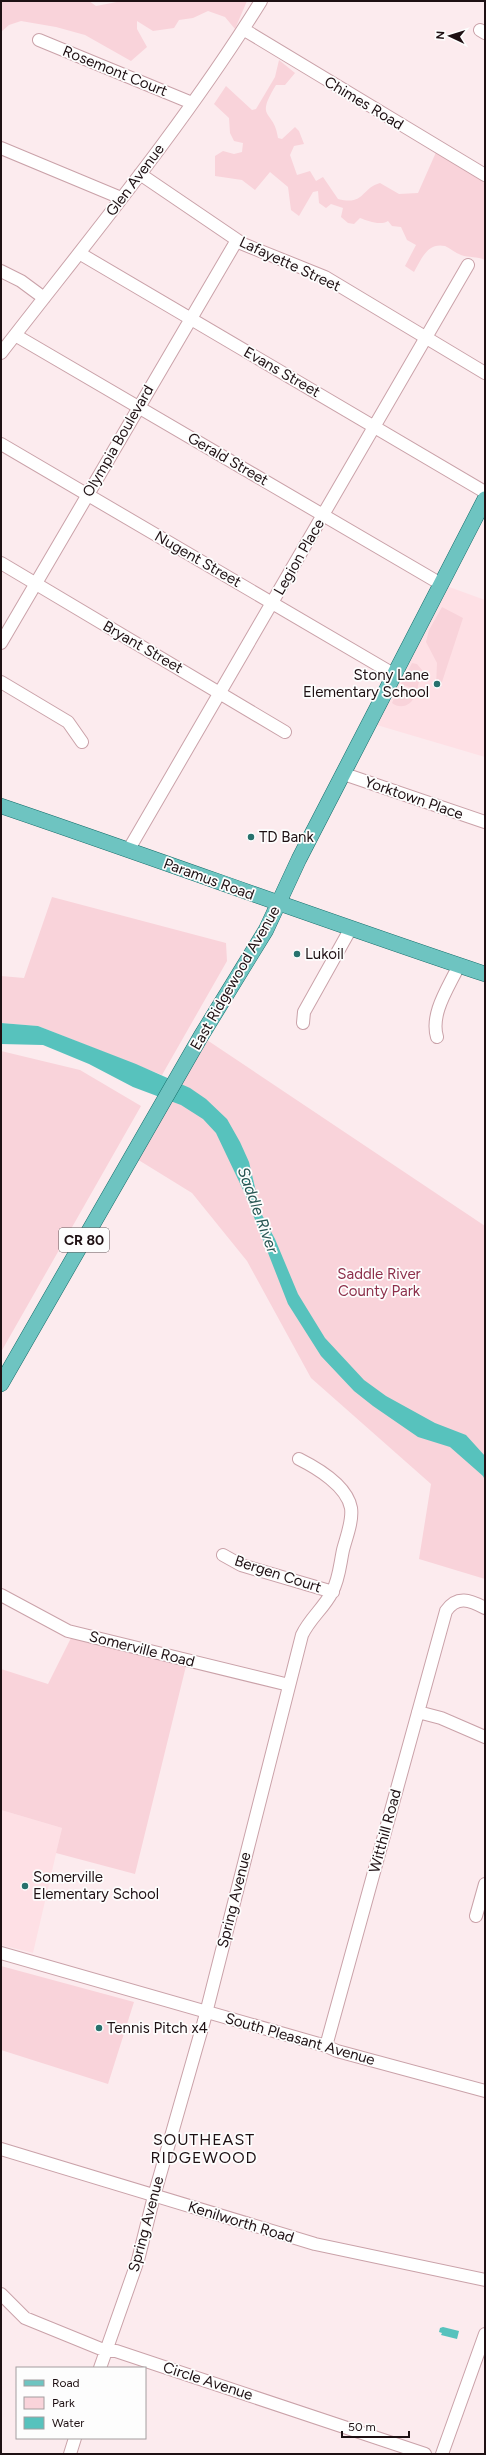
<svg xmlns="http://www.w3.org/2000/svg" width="486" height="2455" viewBox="0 0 486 2455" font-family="Figtree,sans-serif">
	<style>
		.built { fill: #fee0e5 }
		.green { fill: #f9d3da }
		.water { fill: #57c2bd }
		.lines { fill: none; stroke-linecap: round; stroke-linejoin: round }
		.minor-casing { stroke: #caa2a9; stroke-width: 14 }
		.major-casing { stroke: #146c69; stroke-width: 16 }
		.minor { stroke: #fff; stroke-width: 12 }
		.major { stroke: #6ec4c1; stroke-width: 15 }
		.poi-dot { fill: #27716d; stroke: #fdfdfd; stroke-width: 1.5 }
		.labels { text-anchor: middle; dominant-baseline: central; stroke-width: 3.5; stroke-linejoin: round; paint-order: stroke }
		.shield { fill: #fdfdfd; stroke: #615759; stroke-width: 1 }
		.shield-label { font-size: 14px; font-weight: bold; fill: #1e1013 }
		.street-label { font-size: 15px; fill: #1e1013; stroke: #fdfdfd }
		.poi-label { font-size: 15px; fill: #1e1013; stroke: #fdfdfd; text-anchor: start }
		.park-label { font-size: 15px; fill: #8c2f4a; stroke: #fdfdfd }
		.water-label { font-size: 16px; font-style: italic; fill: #265552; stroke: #fdfdfd }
		.neighbourhood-label { font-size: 16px; letter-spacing: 1px; fill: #1e1013; stroke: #fdfdfd }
	</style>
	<rect width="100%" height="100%" fill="#fcebee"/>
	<path class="built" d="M441,584l44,16v157l-115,-34z
		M1,1810l61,18 -29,125 -32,-8z"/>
	<path class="green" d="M1,1h88l7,5 26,-5h125l-12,28 -10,-12 -17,-6 -15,7 -14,2 -5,8 -21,3 -16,-10v8l10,18 -16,14 -46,-26 -29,-8 -35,-6 -12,4 -8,7z
		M279,60l16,13 -10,12h-9c-22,36 -2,23 2,53l4,1 13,-12 4,4 5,13 -10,2 -4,9 7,20 13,-4 6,10 7,-4 15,22c27,7 23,-11 42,-16l19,11 19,-1 19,-43 48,33v77c-8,-4 -16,-2 -24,-5 -6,-2 -11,-7 -16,-9 -18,-4 -24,14 -31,26l-9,-6 11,-21 -9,-5 -6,-13 -9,-1 -4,-5c-8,5 -20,0 -28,-3l-6,6 -6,-1 -7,-6 2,-9 -12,-4 -5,4 -7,-5 -1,-12 -5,1 -14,24 -8,-6 -3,-23 -18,-15 -15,18 -13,-10 -27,-4v-20l8,-5 11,3 8,-2 1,-9 -9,-2 -4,-8 -1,-15 -15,-14 12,-18 26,24 4,-1 19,-32z
		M442,607l21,11 -23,70 -4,-1 1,-24 -11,-21 3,-12z
		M412,663l5,1 5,6 -5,20 -16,-6z
		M399,687l16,7c-2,11 -14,16 -23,9z
		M52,897l174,46 1,18 -65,114 -124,-49 -37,-3v-47l23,2z
		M201,1036l284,190v353l-66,-20 12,-75 -120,-106 -64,-117 -55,-68 -60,-37z
		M1,1051l79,19 61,36 -140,246z
		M72,1636l114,30 -51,208 -79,-21 6,-25 -61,-18v-141l47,15z
		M1,1966l133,36 -26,82 -107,-34z"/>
	<path class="water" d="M1,1023l37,3 98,38 54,24 16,11 21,20 13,23 9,20 12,51 14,26 23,55 27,44 39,42 22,16 49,27 31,12 19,21v24l-2,-4 -33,-29 -32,-10 -45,-31 -19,-15 -33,-35 -33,-52 -43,-110 -29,-61 -13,-14 -22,-14 -48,-18 -44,-23 -46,-19 -42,-1z
		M443,2327l16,4 -2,8 -16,-4 1,-2 -3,-1 1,-4z"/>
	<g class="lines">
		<g class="minor-casing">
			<path id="minor" d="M243,29l242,146
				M480,30l5,3
				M39,40l153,63
				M1,148l120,50
				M140,174l103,70 82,33 160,96
				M79,253l406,239
				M1,271l20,10 23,17
				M15,335l426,249
				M1,353c89,-115 183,-228 260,-352
				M1,444l394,231
				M1,563l284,169
				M1,643l236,-403
				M1,682l67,40 14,20
				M344,774l141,48
				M129,849l339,-584
				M303,1023l1,-11 47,-84
				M437,1037c-7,-24 12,-50 22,-72
				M223,1555l18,10 92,27
				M1,1595l67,36 221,54
				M418,1712l23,6 44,19
				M476,1916l9,-32
				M1,1953l325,93 11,5 148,40
				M326,2046l120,-435c11,-16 24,-11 39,-3
				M1,2149l314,95 170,36
				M1,2294l24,24 81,33h10l309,103
				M100,2368l38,-108 16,-64 50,-175 98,-386c8,-17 22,-27 30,-43 7,-12 8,-28 11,-42 3,-12 10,-29 8,-42 -4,-22 -34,-40 -52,-49
				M70,2454l5,-16
				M442,2454l43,-120"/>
		</g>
		<g class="major-casing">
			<path id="major" d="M1,806c162,55 322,114 484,168
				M1,1384l200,-348 65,-106 33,-71 186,-360"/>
		</g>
		<use href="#minor" class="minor"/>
		<use href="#major" class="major"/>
	</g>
	<g class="poi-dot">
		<circle cx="437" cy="684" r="4"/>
		<circle cx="251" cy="837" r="4"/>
		<circle cx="297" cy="954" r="4"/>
		<circle cx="25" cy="1886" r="4"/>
		<circle cx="99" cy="2028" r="4"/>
	</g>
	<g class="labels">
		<rect class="shield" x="59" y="1228" width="50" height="24" rx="3"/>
		<g class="shield-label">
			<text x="84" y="1240">CR 80</text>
		</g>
		<g class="street-label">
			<text transform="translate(115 71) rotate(22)">Rosemont Court</text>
			<text transform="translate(364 103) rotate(31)">Chimes Road</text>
			<text transform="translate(135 180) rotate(-53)">Glen Avenue</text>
			<text transform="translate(290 264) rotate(25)">Lafayette Street</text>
			<text transform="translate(282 372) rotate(30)">Evans Street</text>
			<text transform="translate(118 441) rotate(-60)">Olympia Boulevard</text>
			<text transform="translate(228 459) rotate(30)">Gerald Street</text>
			<text transform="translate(299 557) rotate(-60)">Legion Place</text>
			<text transform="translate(198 559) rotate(30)">Nugent Street</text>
			<text transform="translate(143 647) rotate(30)">Bryant Street</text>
			<text transform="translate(414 798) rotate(19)">Yorktown Place</text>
			<text transform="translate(209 879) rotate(20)">Paramus Road</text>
			<text transform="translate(235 978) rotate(-60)">East Ridgewood Avenue</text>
			<text transform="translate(278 1574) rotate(18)">Bergen Court</text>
			<text transform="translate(142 1649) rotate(14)">Somerville Road</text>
			<text transform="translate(385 1831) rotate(-75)">Witthill Road</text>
			<text transform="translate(234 1900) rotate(-76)">Spring Avenue</text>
			<text transform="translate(300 2039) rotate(16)">South Pleasant Avenue</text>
			<text transform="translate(241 2222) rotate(17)">Kenilworth Road</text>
			<text transform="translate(146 2224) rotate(-75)">Spring Avenue</text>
			<text transform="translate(208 2381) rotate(18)">Circle Avenue</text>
		</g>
		<g class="poi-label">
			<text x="429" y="675" text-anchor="end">Stony Lane<tspan x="429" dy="17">Elementary School</tspan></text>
			<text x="259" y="837">TD Bank</text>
			<text x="305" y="954">Lukoil</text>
			<text x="33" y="1877">Somerville<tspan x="33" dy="17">Elementary School</tspan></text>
			<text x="107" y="2028">Tennis Pitch x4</text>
		</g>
		<g class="park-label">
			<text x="379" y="1274">Saddle River<tspan x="379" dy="17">County Park</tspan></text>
		</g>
		<g class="water-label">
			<text transform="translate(258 1210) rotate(70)">Saddle River</text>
		</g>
		<g class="neighbourhood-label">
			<text x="204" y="2139">SOUTHEAST<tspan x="204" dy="18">RIDGEWOOD</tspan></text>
		</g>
	</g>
	<rect width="486" height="2455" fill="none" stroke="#1e1013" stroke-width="4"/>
	<rect x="16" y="2367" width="130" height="72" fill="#fdfdfd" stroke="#a49e9f"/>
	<rect x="24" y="2380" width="20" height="6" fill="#6ec4c1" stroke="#a49e9f"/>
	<text x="52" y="2387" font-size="12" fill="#1e1013">Road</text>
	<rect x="24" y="2397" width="20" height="12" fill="#f9d3da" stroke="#a49e9f"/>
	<text x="52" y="2407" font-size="12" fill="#1e1013">Park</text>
	<rect x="24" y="2417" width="20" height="12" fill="#57c2bd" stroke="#a49e9f"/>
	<text x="52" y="2427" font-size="12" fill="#1e1013">Water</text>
	<g transform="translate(450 36) rotate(274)" stroke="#fdfdfd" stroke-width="3" paint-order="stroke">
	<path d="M0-3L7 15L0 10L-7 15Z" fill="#1e1013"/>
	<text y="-6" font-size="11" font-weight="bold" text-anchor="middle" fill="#1e1013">N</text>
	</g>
	<path d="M342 2431v6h67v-6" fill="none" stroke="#1e1013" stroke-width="2"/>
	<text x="348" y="2431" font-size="12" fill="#1e1013" stroke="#fdfdfd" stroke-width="3" paint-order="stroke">50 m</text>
</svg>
